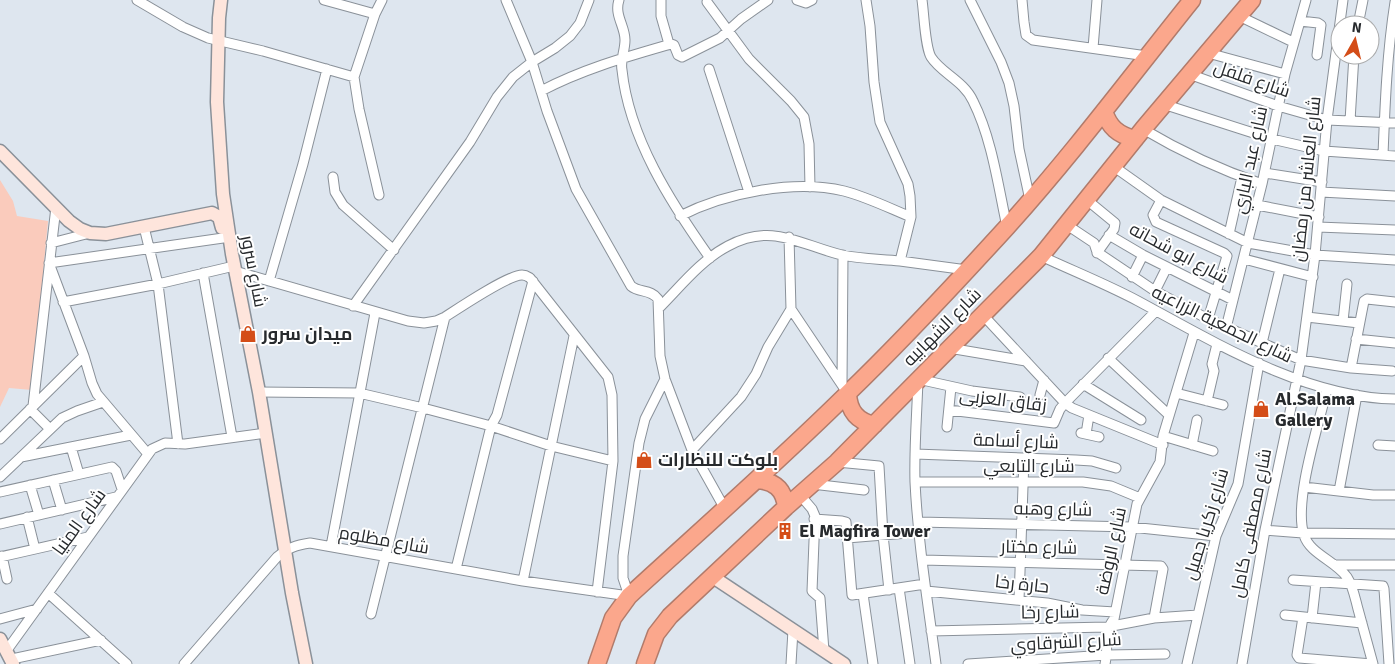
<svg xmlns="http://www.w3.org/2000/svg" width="1395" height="664" viewBox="0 0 1395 664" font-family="Signika,Cairo,sans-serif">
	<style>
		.green { fill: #facbbc }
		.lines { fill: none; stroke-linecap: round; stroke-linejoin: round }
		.street-casing { stroke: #8a9199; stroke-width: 11 }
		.secondary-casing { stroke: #8a9199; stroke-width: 15 }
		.highway-casing { stroke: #b17b6b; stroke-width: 19 }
		.street { stroke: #fff; stroke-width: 9 }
		.secondary { stroke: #fee5dc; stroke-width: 12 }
		.highway { stroke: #fba78c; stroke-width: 16 }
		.labels { text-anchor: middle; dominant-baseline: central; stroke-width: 4; stroke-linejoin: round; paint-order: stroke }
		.street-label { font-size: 18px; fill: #272a2d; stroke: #fff }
		.poi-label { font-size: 18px; font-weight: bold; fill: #272a2d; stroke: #fff; text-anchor: start }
	</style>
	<rect width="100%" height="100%" fill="#dee6ef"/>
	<path class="green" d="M0,180l13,21 4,15 31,5 -16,169 -23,-2 -9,19z"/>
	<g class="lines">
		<g class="street-casing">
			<path id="street" d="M137,0l46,27 25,11 55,13 91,26
				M324,0l51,14
				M506,0l26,62 15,49 29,78 55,97c8,7 20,3 27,13l2,57 5,23 27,71 33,59
				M619,0c-5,15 6,26 6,40 0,11 -5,20 -3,30 7,68 49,133 88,188
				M661,0v16l8,28
				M797,0l9,3 6,-3
				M866,0l4,26 4,56 6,40 28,62 2,12 1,21 -11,44 67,9
				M922,0c2,13 3,47 9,57 10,16 33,24 42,44 19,38 25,84 34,126
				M970,0l31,62 8,21 5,23 5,43 11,51
				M1022,0l2,22 2,13 7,5 114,16
				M707,2l42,57 42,42 13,16 5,27 1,43
				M1239,16l54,26
				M1300,21l18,2 3,2 -4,30
				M1358,25l5,-25
				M1093,48l4,-48
				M1208,53l77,21
				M709,69l40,123
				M1189,74l89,32 49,14 68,3
				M541,91c42,-22 85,-34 130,-47l3,1 4,10 4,2 38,-19 21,-19 27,-19
				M1163,104l109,35 52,12 71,5
				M1350,121l4,-66
				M1143,129c37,22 78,41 119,55
				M1383,155c2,-51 4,-102 12,-153
				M1113,166l48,34 87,43 67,12 80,5
				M1265,173l57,9
				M333,177l2,15 8,13 51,45
				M1321,192l74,4
				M379,195l-20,-86 -5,-32 21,-63 7,-14
				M1087,200l28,23 -1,6 -17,24
				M1161,200l-8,15 3,7 68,31 3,3 -19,63
				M1257,205l62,12
				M680,216c45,-23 114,-37 164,-25 23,6 45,17 67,26
				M1067,225l27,18 3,9 58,39 53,28 93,41 50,8 41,3
				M144,227l14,57 20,160
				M1318,227l77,3
				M1229,234l13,-57
				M1109,235l34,20 90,45
				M789,237l2,72 57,85
				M51,243l39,-10
				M1041,256c32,15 65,28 97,45 76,41 168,97 257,98
				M1244,259l69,18
				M235,271l173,50 16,2 12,-2 9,-4c14,-9 63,-42 77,-42 4,0 5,1 8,3l78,99 4,18 1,66 -16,131
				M203,273l29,164
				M1132,277l11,-22
				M269,281l34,-117 24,-95
				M1155,291l12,-24
				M63,302l95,-18 76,-18
				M353,306l117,-164 27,-45 16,-20 19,-15 23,-14 15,-12 10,-13 9,-23
				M659,308c21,-21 42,-48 69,-62 44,-24 72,-1 114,9 18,4 39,4 58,6
				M982,314l83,89 7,5 91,37
				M1307,317l52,6
				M1343,321l4,-37
				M1226,328l36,-144 23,-110 21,-74
				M1356,339l39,4
				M1262,343l18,-74
				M949,348l77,13
				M1108,358l61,57
				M1351,368l13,-67 3,-2 28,3
				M842,384l1,-129
				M1083,384l58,36
				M1327,389c-8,35 -34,113 -23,146 6,19 30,25 43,42 6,9 8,21 11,32 5,18 10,37 15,55
				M259,392l100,1 64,15 68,18 60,20 62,15
				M1176,393l47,12
				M1040,395l4,-15
				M1207,401l7,-30 -2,-7 5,-20
				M33,406l23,-199
				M30,409l20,20
				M949,410l105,13 6,-14 5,-6 90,-91
				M947,427l4,-40
				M1081,433l18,4
				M1086,434l3,-19
				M1163,436l50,15
				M0,439l84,-83
				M1192,445l5,-25
				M1378,445l17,1
				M71,447l8,27
				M692,450l49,-53 15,-23 12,-27 23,-38
				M148,454l-51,-60 -5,-11 -8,-27 -35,-93 174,-25
				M915,454l161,6 16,1 24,7
				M21,457l110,-22
				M837,462l42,4 4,69 6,55
				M0,477l62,-59 15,-7 26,-9
				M53,480l9,30
				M915,482h168l28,4 29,12
				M812,484l52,6
				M30,485l9,30
				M1304,487l69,8h22
				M1339,491l18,-96
				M0,492l112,-25 4,4 6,18
				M800,495l12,14 3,7 -3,75 8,7 4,53
				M27,517l8,32
				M814,519l28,2 4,1 6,73 73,-11
				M919,522l212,5 85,9
				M0,524l116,-27
				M1265,530l38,3 92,1
				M847,538l73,-6
				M331,546l44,-233
				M2,556l5,23
				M0,557l88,-20
				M923,560l238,6 2,3 -9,49
				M1336,565h59
				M456,569l35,-143 6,-11 36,-134
				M1293,580l90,6 1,3 5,75
				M523,581l51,-245
				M899,588l11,76
				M926,591l121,12 35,7 33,2
				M48,593l79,71
				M863,594l10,70
				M1019,600l5,-142
				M371,614l74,-297
				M1285,615l77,8
				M1303,617l-6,38 2,3 73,6
				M1312,618l4,-36
				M0,619l37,-10
				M931,631l176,-4 47,-9 44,-3
				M7,650l145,-201 13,-6 20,1 81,-11
				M12,659l89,-19
				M184,664l93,-107c11,-9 19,-12 33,-14l213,38 106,15 -6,-18v-22l16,-113 6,-24 20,-40
				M791,664l2,-34
				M936,664c-8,-60 -18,-121 -21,-182 -1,-34 2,-69 3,-103l54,12 48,6
				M968,664l139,-9 58,-1
				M1105,664c4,-17 -2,-32 9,-45l23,-115 23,-42 3,-26 31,-103
				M1187,664l29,-128 22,-52 21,-121
				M1242,664l23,-134 36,-170 14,-105 12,-135 16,-120"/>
		</g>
		<g class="secondary-casing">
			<path id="secondary" d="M221,0l-2,18 -2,84 6,92 9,60 27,138 33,201 14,71
				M0,151l69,70 11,8 10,4 16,1 106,-21 7,4 3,11
				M713,577l131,87
				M0,639l13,25"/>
		</g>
		<g class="highway-casing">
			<path id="highway" d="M1104,111c5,16 14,24 31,28
				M848,394c1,17 9,27 26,31
				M757,480c17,1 27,9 29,27
				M597,664l16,-46 16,-22c73,-67 147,-132 218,-202 55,-53 108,-110 160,-167 65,-72 124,-151 185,-227
				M645,664l11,-30 14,-18 116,-109 51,-45 204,-206 102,-127 109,-129"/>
		</g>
		<use href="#street" class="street"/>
		<use href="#secondary" class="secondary"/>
		<use href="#highway" class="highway"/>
	</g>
	<defs>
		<g id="shop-bare" transform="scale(1.35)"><path d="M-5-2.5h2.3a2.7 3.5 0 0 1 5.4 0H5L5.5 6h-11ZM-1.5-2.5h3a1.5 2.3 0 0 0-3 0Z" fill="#d44d18" stroke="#fff" stroke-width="2.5" paint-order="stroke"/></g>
		<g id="building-bare" transform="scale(1.35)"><path d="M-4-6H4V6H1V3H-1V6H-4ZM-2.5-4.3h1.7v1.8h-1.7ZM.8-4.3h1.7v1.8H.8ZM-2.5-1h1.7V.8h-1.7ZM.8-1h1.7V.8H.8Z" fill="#d44d18" stroke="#fff" stroke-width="2.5" paint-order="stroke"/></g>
	</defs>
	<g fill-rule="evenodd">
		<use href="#shop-bare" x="248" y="334"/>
		<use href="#shop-bare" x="1261" y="409"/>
		<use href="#shop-bare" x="644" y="460"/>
		<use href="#building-bare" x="785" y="531"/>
	</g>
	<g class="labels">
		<g class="street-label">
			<text transform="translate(1252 79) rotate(19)">شارع فلفل</text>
			<text transform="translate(1250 160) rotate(-78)">شارع عبد الباري</text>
			<text transform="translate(1306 179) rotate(-84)">شارع العاشر من رمضان</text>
			<text transform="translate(1179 253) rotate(28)">شارع ابو شحاته</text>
			<text transform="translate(254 271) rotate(79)">شارع سرور</text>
			<text transform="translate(1222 324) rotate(26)">شارع الجمعية الزراعيه</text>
			<text transform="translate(942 327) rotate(-45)">شارع الشهابيه</text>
			<text transform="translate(1003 400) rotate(7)">زقاق العزبى</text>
			<text transform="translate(1016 441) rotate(2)">شارع أسامة</text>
			<text x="1029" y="466">شارع التابعي</text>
			<text transform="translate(1053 509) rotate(1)">شارع وهبه</text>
			<text transform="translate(79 522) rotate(-54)">شارع المنيا</text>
			<text transform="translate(1251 523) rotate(-79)">شارع مصطفى كامل</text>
			<text transform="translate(1206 524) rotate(-73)">شارع زكريا جميل</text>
			<text transform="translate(384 540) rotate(10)">شارع مظلوم</text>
			<text transform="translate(1039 547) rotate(1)">شارع مختار</text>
			<text transform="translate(1111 551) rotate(-78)">شارع الروضة</text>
			<text transform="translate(1022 584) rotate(6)">حارة رخا</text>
			<text transform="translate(1050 612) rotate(-1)">شارع رخا</text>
			<text transform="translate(1066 642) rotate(-3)">شارع الشرقاوي</text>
		</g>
		<g class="poi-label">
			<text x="262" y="334">ميدان سرور</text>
			<text x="1275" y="399">Al.Salama<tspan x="1275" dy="21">Gallery</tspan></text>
			<text x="658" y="460">بلوكت للنظارات</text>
			<text x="799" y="531">El Magfira Tower</text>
		</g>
	</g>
	<g transform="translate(1355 40) rotate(8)"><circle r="24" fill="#ffffff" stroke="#a9aaab"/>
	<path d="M0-4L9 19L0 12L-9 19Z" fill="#d44d18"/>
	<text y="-8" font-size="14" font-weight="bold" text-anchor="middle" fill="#272a2d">N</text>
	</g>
</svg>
